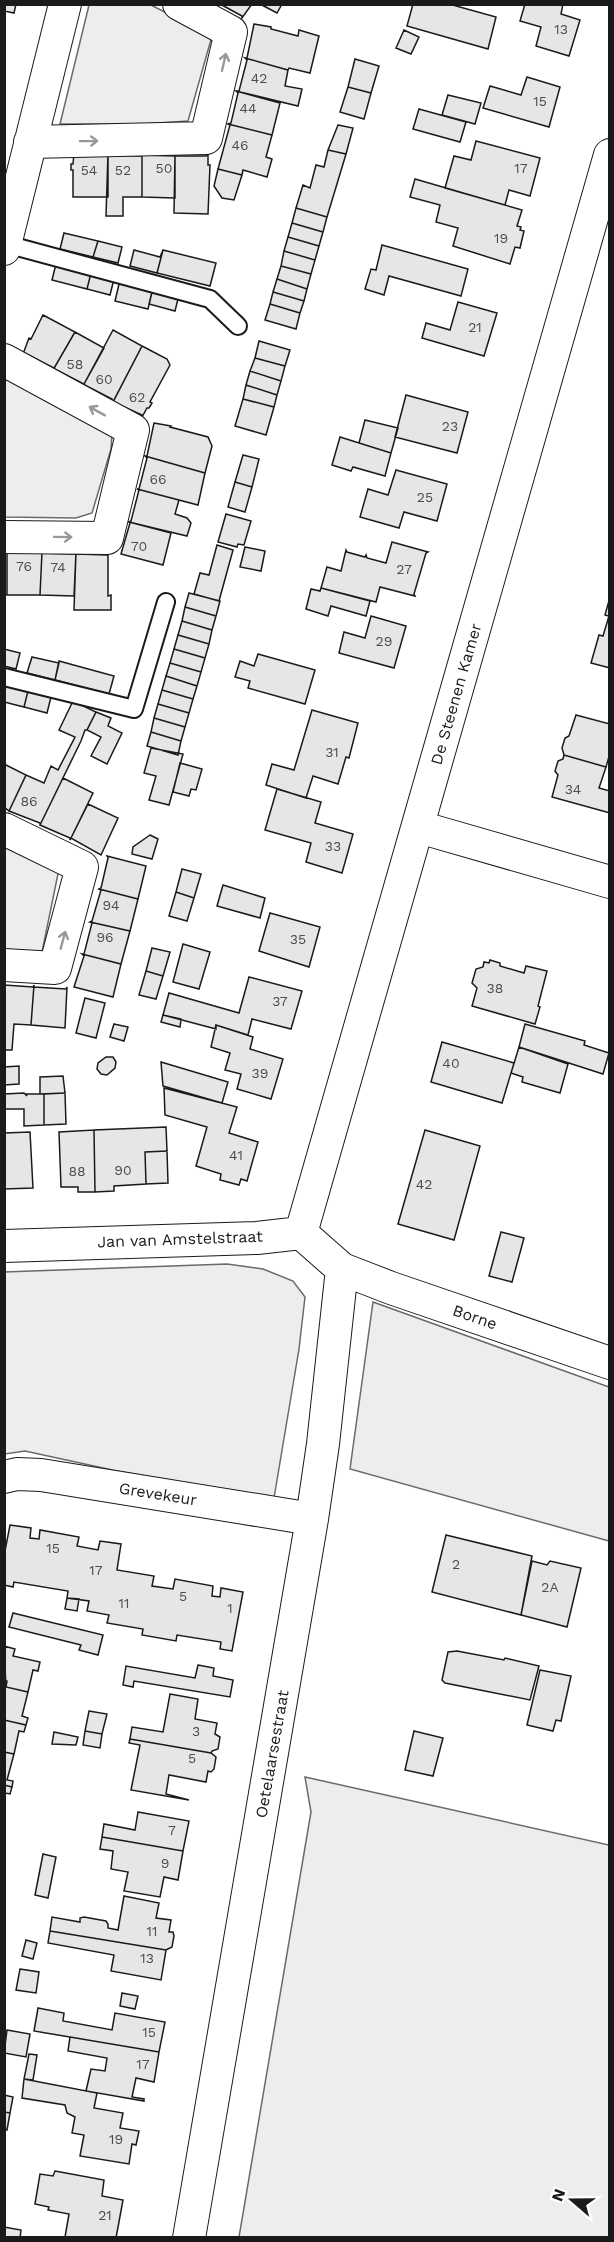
<svg xmlns="http://www.w3.org/2000/svg" width="614" height="2242" viewBox="0 0 614 2242" font-family="'Work Sans',sans-serif">
	<style>
		.built { fill: #ededed; stroke: #6a6a6a; stroke-width: 1.5 }
		.building { fill: #e6e6e6; stroke: #1a1a1a; stroke-width: 1.5 }
		.lines { fill: none; stroke-linecap: round; stroke-linejoin: round }
		.lane-casing { stroke: #1a1a1a; stroke-width: 20 }
		.street-casing { stroke: #1a1a1a; stroke-width: 34 }
		.lane { stroke: #fff; stroke-width: 16 }
		.street { stroke: #fff; stroke-width: 32 }
		.oneway { stroke: #989898 }
		.labels { text-anchor: middle; dominant-baseline: central; stroke-width: 4.5; stroke-linejoin: round; paint-order: stroke }
		.number-label { font-size: 14px; fill: #4d4d4d }
		.street-label { font-size: 16px; fill: #1a1a1a; stroke: #fff }
	</style>
	<rect width="100%" height="100%" fill="#fff"/>
	<path class="built" d="M89,5h62l61,31 -24,85 -44,3h-84z
		M4,376l108,58 -1,15 -19,64 -16,5 -71,-1z
		M4,837l56,27 -20,98 -35,-2z
		M227,1264l36,5 30,12 12,16 -6,52 -25,149 -157,-27 -92,-20 -20,3 -1,-182z
		M373,1302l236,85v154l-259,-72z
		M305,1777l304,68v392h-370l72,-425z"/>
	<path class="building" d="M4,4h12l-2,9 -10,-2z
		M220,4h32l-10,14v-2z
		M260,4h22l-5,9z
		M413,4h36l47,13 -8,32 -81,-23z
		M525,4h38l-2,10 19,6 -11,36 -33,-10 5,-19 -21,-6z
		M254,24l17,3v2l27,7 1,-6 20,6 -9,37 -21,-5 -1,2 -43,-12h2z
		M404,30l15,7 -8,17 -15,-6z
		M245,58l43,12 -3,16 17,3 -4,17 -62,-15h3l8,-31z
		M355,59l24,7 -8,27 -23,-6z
		M527,77l33,10 -11,40 -66,-19 7,-22 31,9z
		M348,87l23,6 -7,26 -24,-7z
		M236,91l44,12 -8,32 -44,-11 3,-1 7,-30z
		M448,95l33,8 -6,21 -33,-9z
		M419,109l47,13 -6,20 -47,-13z
		M228,124l44,11 -6,22 6,2 -5,18 -24,-7 -1,5 -24,-6 12,-44z
		M338,125l15,3 -7,26 -18,-4z
		M476,141l64,17 -10,38 -21,-6 -4,15 -60,-17 9,-32 17,4z
		M328,150l18,4 -19,63 -31,-9 7,-23 7,3 6,-23 8,2z
		M74,153h34v44h-35v-27h-2v-6h2z
		M108,153l1,2 33,1v-3v44h-19v19h-17z
		M142,153l1,2 32,1v-2v44l-33,-1z
		M175,154l1,2h30l2,-2v11h2l-2,49 -34,-1z
		M218,169l24,6 -8,25 -12,-2 -8,-12z
		M415,179l107,31 -5,16 4,1 -1,3 4,1 -4,17 -5,-1 -5,17 -57,-18 5,-18 -22,-6 4,-17 -30,-8z
		M296,208l31,9 -4,15 -31,-9z
		M292,223l31,9 -4,14 -31,-9z
		M64,233l34,8 -5,16 -33,-8z
		M288,237l31,9 -4,14 -31,-9z
		M98,241l24,6 -4,16 -25,-6z
		M382,245l86,24 -7,27 -72,-20 -5,19 -19,-6 6,-20 5,1z
		M134,250l26,7 3,-7 -6,23 -27,-7z
		M163,250l53,13 -6,23 -53,-13z
		M284,251l31,9 -4,14 -30,-8z
		M56,264l35,9 -4,16 -35,-9z
		M281,266l30,8 -4,15 -30,-10z
		M91,273l23,6 -4,16 -23,-6z
		M277,279l30,10 -3,12 -31,-9z
		M120,280l33,8 -5,21 -33,-8z
		M153,288l26,7 -4,16 -26,-7z
		M273,292l31,9 -4,12 -30,-9z
		M458,302l39,11 -13,43 -62,-18 4,-15 24,7z
		M270,304l30,9 -4,16 -31,-9z
		M43,315l32,17 -22,38 1,-2 -29,-15 -2,1 6,-16 2,1z
		M113,330l29,16 -29,56 -1,-3 -27,-14 -2,1z
		M75,332l29,16 -21,38 1,-2 -29,-15 -2,1z
		M259,341l31,9 -5,16 -30,-8z
		M142,346l25,13 3,6 -20,37 2,1 -3,5h-2l-5,9v-2l-29,-13z
		M255,358l30,8 -4,15 -31,-10z
		M250,371l31,10 -4,14 -31,-10z
		M246,385l31,10 -3,12 -31,-8z
		M406,395l62,17 -11,41 -62,-16z
		M243,399l31,8 -8,28 -31,-9z
		M365,420l33,8 -7,25 -32,-10z
		M154,423l17,3 -1,1 38,10 4,9 -7,27 -60,-17h2z
		M340,437l51,16 -6,23 -32,-9 -2,4 -19,-6z
		M243,455l16,4 -7,28 -17,-5z
		M145,456l60,17 -7,32 -61,-16h2l8,-31z
		M396,470l51,14 -10,37 -33,-9 -5,16 -39,-11 8,-28 20,6z
		M235,482l17,5 -7,25 -17,-5z
		M137,489l42,11 -4,14 12,4 4,5 -4,13 -58,-14 2,-1 8,-31z
		M226,514l25,7 -7,24 -6,-1 -1,3 -19,-5z
		M129,522l42,11 -8,32 -42,-11 9,-31z
		M392,542l36,10 -2,1 -12,41 1,2 -35,-9 -4,15 -55,-14 6,-21 14,4 5,-21 1,2 18,5 1,-2 1,3 19,5z
		M217,545l16,5 -14,51 -25,-7 6,-21 9,2z
		M245,547l20,4 -4,20 -21,-4z
		M7,551v44h-3v-42z
		M7,551l1,2h33l1,-1 -2,43h-33z
		M42,552v1l32,1 2,-2 -2,44 -34,-1z
		M76,552v2l31,1 1,-2v43l3,-1v15h-37z
		M321,588l49,13 -4,15 -35,-10 -3,10 -22,-7 5,-20 9,2z
		M189,593l31,8 -4,15 -31,-9z
		M610,597v71l-19,-5 8,-28 4,1 6,-20 -4,-1z
		M185,607l31,9 -4,14 -30,-9z
		M371,616l35,10 -12,42 -55,-15 5,-21 21,6z
		M182,621l30,9 -3,14 -31,-9z
		M178,635l31,9 -4,14 -31,-9z
		M4,649l16,4 -4,16 -12,-3z
		M174,649l31,9 -4,14 -31,-9z
		M258,654l57,16 -10,34 -57,-16 2,-7 -15,-4 5,-16 14,5z
		M32,657l27,6 -4,17 -28,-7z
		M59,661l55,15 -5,18 -54,-14z
		M170,663l31,9 -4,14 -31,-10z
		M166,676l31,10 -4,13 -31,-9z
		M4,681l25,6 -5,20 -20,-5z
		M29,687l23,6 -5,20 -23,-6z
		M162,690l31,9 -4,14 -31,-9z
		M73,701l23,11 -9,18h-2l-4,11 -41,84v-2l-31,-12 17,-36 18,8 7,-17 7,4 17,-33 -16,-7z
		M158,704l31,9 -4,14 -31,-9z
		M312,710l46,13 -9,35 -3,-1 -8,27 -25,-8 -7,22 -40,-13 6,-21 22,6z
		M96,712l15,6 -3,8 14,7 -15,31 -16,-8 10,-19 -14,-7z
		M576,715l34,9v29l-4,14 -42,-12 -2,-7 3,-10 4,-2z
		M154,718l31,9 -4,14 -30,-9z
		M151,732l30,9 -3,14 -31,-9z
		M151,748l32,6 -14,51 -20,-5 7,-24 -12,-3z
		M564,755l42,12 -7,21 11,3v22l-58,-16 6,-22 -3,-4 3,-10 5,-2z
		M180,763l22,6 -6,21 -5,-1 -2,7 -16,-4z
		M4,764l22,11 -17,36 -5,-4z
		M63,778l30,15 -23,47v-2l-30,-13z
		M277,789l44,13 -6,21 38,11 -11,39 -36,-11 5,-19 -46,-13z
		M88,804l30,14 -17,37 -30,-17 -1,2z
		M150,835l8,4 -6,20 -20,-5 1,-7z
		M107,856l39,10 -8,33 -39,-10 2,-1 7,-30z
		M182,869l19,5 -7,24 -18,-6z
		M223,885l42,13 -5,20 -43,-12z
		M99,889l39,10 -8,32 -40,-9 2,-1 9,-31z
		M176,892l18,6 -7,23 -18,-5z
		M270,913l50,14 -11,40 -50,-16z
		M90,922l40,9 -9,33 -39,-10h2l8,-31z
		M183,944l27,8 -11,37 -26,-7z
		M152,948l18,4 -7,24 -17,-5z
		M82,954l39,10 -8,33 -39,-10 10,-31z
		M490,960l10,3v3l24,7 2,-7 21,5 -9,35 2,1 -5,17 -63,-18 5,-18 -5,-5 4,-14 7,-2 1,-5 5,1z
		M146,971l17,5 -7,23 -17,-4z
		M249,977l53,14 -11,38 -39,-10 -4,16 -32,-10v4l-53,-14 6,-22 70,20z
		M4,985l29,2 1,-2 -3,40 -17,-1 -2,26h-8z
		M34,985v2l32,2 1,-2 -2,41 -34,-3z
		M85,998l20,5 -9,35 -20,-5z
		M163,1015l18,4 -1,8 -19,-5z
		M114,1024l14,3 -4,14 -14,-4z
		M525,1024l60,17 -1,4 25,8 -6,21 -84,-27z
		M216,1025l37,12 -3,12 33,10 -12,40 -34,-10 4,-15 -16,-4 5,-17 -19,-6z
		M442,1042l72,21 -12,40 -71,-21z
		M519,1047l49,17 -8,29 -38,-11 1,-5 -12,-4z
		M106,1057h7l3,5 -1,6 -8,7 -6,-1 -4,-5 1,-6z
		M161,1062l67,20 -6,21 -59,-17z
		M19,1066v18l-15,1v-18z
		M63,1076l2,17 -25,1v-17z
		M164,1088l73,19 -8,26 29,9 -11,39 -6,-2 -2,6 -19,-5 1,-6 -25,-8 11,-39 -42,-12z
		M24,1093l3,3 -1,-2h18v31l-20,1v-17h-20v-15z
		M65,1093l1,31 -22,1v-31z
		M166,1127l1,24 -22,1 1,32 -32,2v5l-19,1 -1,-62z
		M94,1130l1,62h-17v-5h-17l-2,-55z
		M425,1130l55,16 -26,94 -56,-16z
		M30,1132l3,56 -29,1v-56z
		M167,1151l1,32 -22,1 -1,-32z
		M501,1232l23,6 -12,44 -23,-6z
		M10,1525l21,3 -1,10 9,1 1,-9 39,7 -2,9 21,4 2,-9 21,3 -4,26 37,6 -2,10 21,3 2,-10 38,7 -1,10 8,1 1,-9 22,4 -11,59 -12,-2 1,-7 -44,-7 -1,6 -34,-6 1,-6 -36,-6 2,-8 -22,-4 2,-10 -22,-3 1,-7 -54,-9 -1,5 -9,-2v-29z
		M446,1535l86,21 -11,59 -89,-23z
		M532,1561l15,4 3,-4 31,7 -14,59 -46,-12z
		M67,1598l12,1 -2,12 -12,-2z
		M13,1613l90,22 -5,20 -19,-5 2,-5 -72,-18z
		M4,1646l11,3 -2,7 27,6 -2,9 -5,-1 -5,22 -22,-5z
		M457,1651l47,9 1,-2 34,8 -9,34 -85,-17 -3,-3 6,-28z
		M198,1665l16,3 -1,8 20,4 -3,17 -96,-16 -1,6 -10,-2 3,-19 69,12z
		M540,1670l31,6 -10,45 -5,-1 -3,11 -26,-6z
		M4,1680l3,1 -1,6 22,5 -6,24 6,2 -2,7 -22,-5z
		M170,1694l28,5 -3,20 22,4 -2,11 5,3 -2,12 -6,2 -1,2 -81,-14 2,-12 31,5z
		M89,1711l18,3 -5,20 -17,-3z
		M4,1720l22,5 -2,7 -5,-1 -5,23 -10,-2z
		M85,1731l17,3 -2,14 -17,-3z
		M414,1731l29,7 -10,38 -28,-6z
		M54,1732l24,5 -2,8 -24,-1z
		M130,1739l81,14 5,4 -2,12 -3,3 -3,-1 -2,11 -37,-7 -3,19 23,6 -58,-10 9,-45 -11,-2z
		M4,1752l10,2 -7,26 6,1 -1,6 -8,-2z
		M4,1785l8,2 -2,7 -5,-1 -1,3z
		M138,1812l51,9 -6,30 -81,-14 2,-13 31,6z
		M102,1837l81,14 -5,29 -14,-3 -4,20 -36,-6 4,-19 -17,-3 2,-18 -13,-2z
		M43,1854l13,3 -8,41 -13,-3z
		M124,1896l35,7 -3,15 15,2 -2,12h4l1,4 -2,11 -6,3 -116,-19 2,-14 28,5v-4l4,-1 22,4 2,3v4l10,2z
		M50,1931l116,19 -5,30 -50,-9 3,-16 -66,-12z
		M26,1940l11,3 -4,16 -11,-3z
		M20,1969l19,3 -3,21 -20,-3z
		M122,1993l16,3 -3,13 -15,-3z
		M38,2008l26,5 -1,8 49,9 3,-17 50,9 -6,30 -125,-21z
		M7,2030l23,4 -4,23 -22,-4z
		M70,2037l89,15 -5,30 -18,-4 -4,19 12,2v2l-58,-10 5,-22 14,2 2,-13 -39,-7z
		M29,2054l8,1 -4,25 -9,-1z
		M24,2079l73,14 -3,15 29,5 -3,15 19,3 -3,14 -4,-1 -3,20 -49,-8 4,-21 -12,-2 3,-16 -8,-4 -2,-8 -43,-7z
		M4,2095l9,2 -3,16 -6,-1z
		M4,2112l6,1 -3,17 -3,-1z
		M55,2171l49,9 -2,16 21,4 -7,38 -51,-1 4,-23 -21,-4 1,-3 -14,-3 5,-30 13,2z
		M4,2227l17,3 -1,8h-16z"/>
	<g class="lines">
		<g class="lane-casing">
			<path id="lane" d="M6,244l204,55 28,27
				M4,677l130,32 32,-107"/>
		</g>
		<g class="street-casing">
			<path id="street" d="M30,142l176,-4 25,-106 -52,-28
				M4,249l61,-245
				M4,360l129,70 -26,108 -103,-1
				M419,827l191,55
				M4,829l78,38 -27,101 -51,-3
				M301,1233l309,-1078
				M4,1246l253,-8 44,-5 41,36 49,19 219,75
				M4,1477l13,-3 24,1 271,44
				M189,2238l123,-719 11,-75 19,-175"/>
		</g>
		<use href="#lane" class="lane"/>
		<use href="#street" class="street"/>
	</g>
	<defs><path id="oneway-shaft" d="M-6 0H5M1.5-3L5.5 0L1.5 3" fill="none" stroke-width="1.6" stroke-linecap="round" stroke-linejoin="round" transform="scale(1.5)"/></defs>
	<g class="oneway">
		<use href="#oneway-shaft" transform="translate(224 62) rotate(-77)"/>
		<use href="#oneway-shaft" transform="translate(89 141) rotate(-1)"/>
		<use href="#oneway-shaft" transform="translate(97 411) rotate(-151)"/>
		<use href="#oneway-shaft" transform="translate(63 537) rotate(1)"/>
		<use href="#oneway-shaft" transform="translate(63 940) rotate(-75)"/>
	</g>
	<g class="labels">
		<g class="number-label">
			<text x="561" y="29">13</text>
			<text x="259" y="78">42</text>
			<text x="540" y="101">15</text>
			<text x="248" y="108">44</text>
			<text x="240" y="145">46</text>
			<text x="164" y="168">50</text>
			<text x="521" y="168">17</text>
			<text x="89" y="170">54</text>
			<text x="123" y="170">52</text>
			<text x="501" y="238">19</text>
			<text x="475" y="327">21</text>
			<text x="75" y="364">58</text>
			<text x="104" y="379">60</text>
			<text x="137" y="397">62</text>
			<text x="450" y="426">23</text>
			<text x="158" y="479">66</text>
			<text x="425" y="497">25</text>
			<text x="139" y="546">70</text>
			<text x="24" y="566">76</text>
			<text x="58" y="567">74</text>
			<text x="404" y="569">27</text>
			<text x="384" y="641">29</text>
			<text x="332" y="752">31</text>
			<text x="573" y="789">34</text>
			<text x="29" y="801">86</text>
			<text x="333" y="846">33</text>
			<text x="111" y="905">94</text>
			<text x="105" y="937">96</text>
			<text x="298" y="939">35</text>
			<text x="495" y="988">38</text>
			<text x="280" y="1001">37</text>
			<text x="451" y="1063">40</text>
			<text x="260" y="1073">39</text>
			<text x="236" y="1155">41</text>
			<text x="123" y="1170">90</text>
			<text x="77" y="1171">88</text>
			<text x="424" y="1184">42</text>
			<text x="53" y="1548">15</text>
			<text x="456" y="1564">2</text>
			<text x="96" y="1570">17</text>
			<text x="550" y="1587">2A</text>
			<text x="183" y="1596">5</text>
			<text x="124" y="1603">11</text>
			<text x="230" y="1608">1</text>
			<text x="196" y="1731">3</text>
			<text x="192" y="1758">5</text>
			<text x="172" y="1830">7</text>
			<text x="165" y="1863">9</text>
			<text x="152" y="1931">11</text>
			<text x="147" y="1958">13</text>
			<text x="149" y="2032">15</text>
			<text x="143" y="2064">17</text>
			<text x="116" y="2139">19</text>
			<text x="105" y="2215">21</text>
		</g>
		<g class="street-label">
			<text transform="translate(456 694) rotate(-74)">De Steenen Kamer</text>
			<text transform="translate(180 1239) rotate(-2)">Jan van Amstelstraat</text>
			<text transform="translate(475 1317) rotate(19)">Borne</text>
			<text transform="translate(158 1494) rotate(9)">Grevekeur</text>
			<text transform="translate(272 1754) rotate(-80)">Oetelaarsestraat</text>
		</g>
	</g>
	<rect width="614" height="2242" fill="none" stroke="#1a1a1a" stroke-width="12"/>
	<g transform="translate(572 2200) rotate(290)" stroke="#ffffff" stroke-width="4.5" paint-order="stroke">
	<path d="M0-4.5L10 22L0 15L-10 22Z" fill="#1a1a1a"/>
	<text y="-9" font-size="16" font-weight="bold" text-anchor="middle" fill="#1a1a1a">N</text>
	</g>
</svg>
